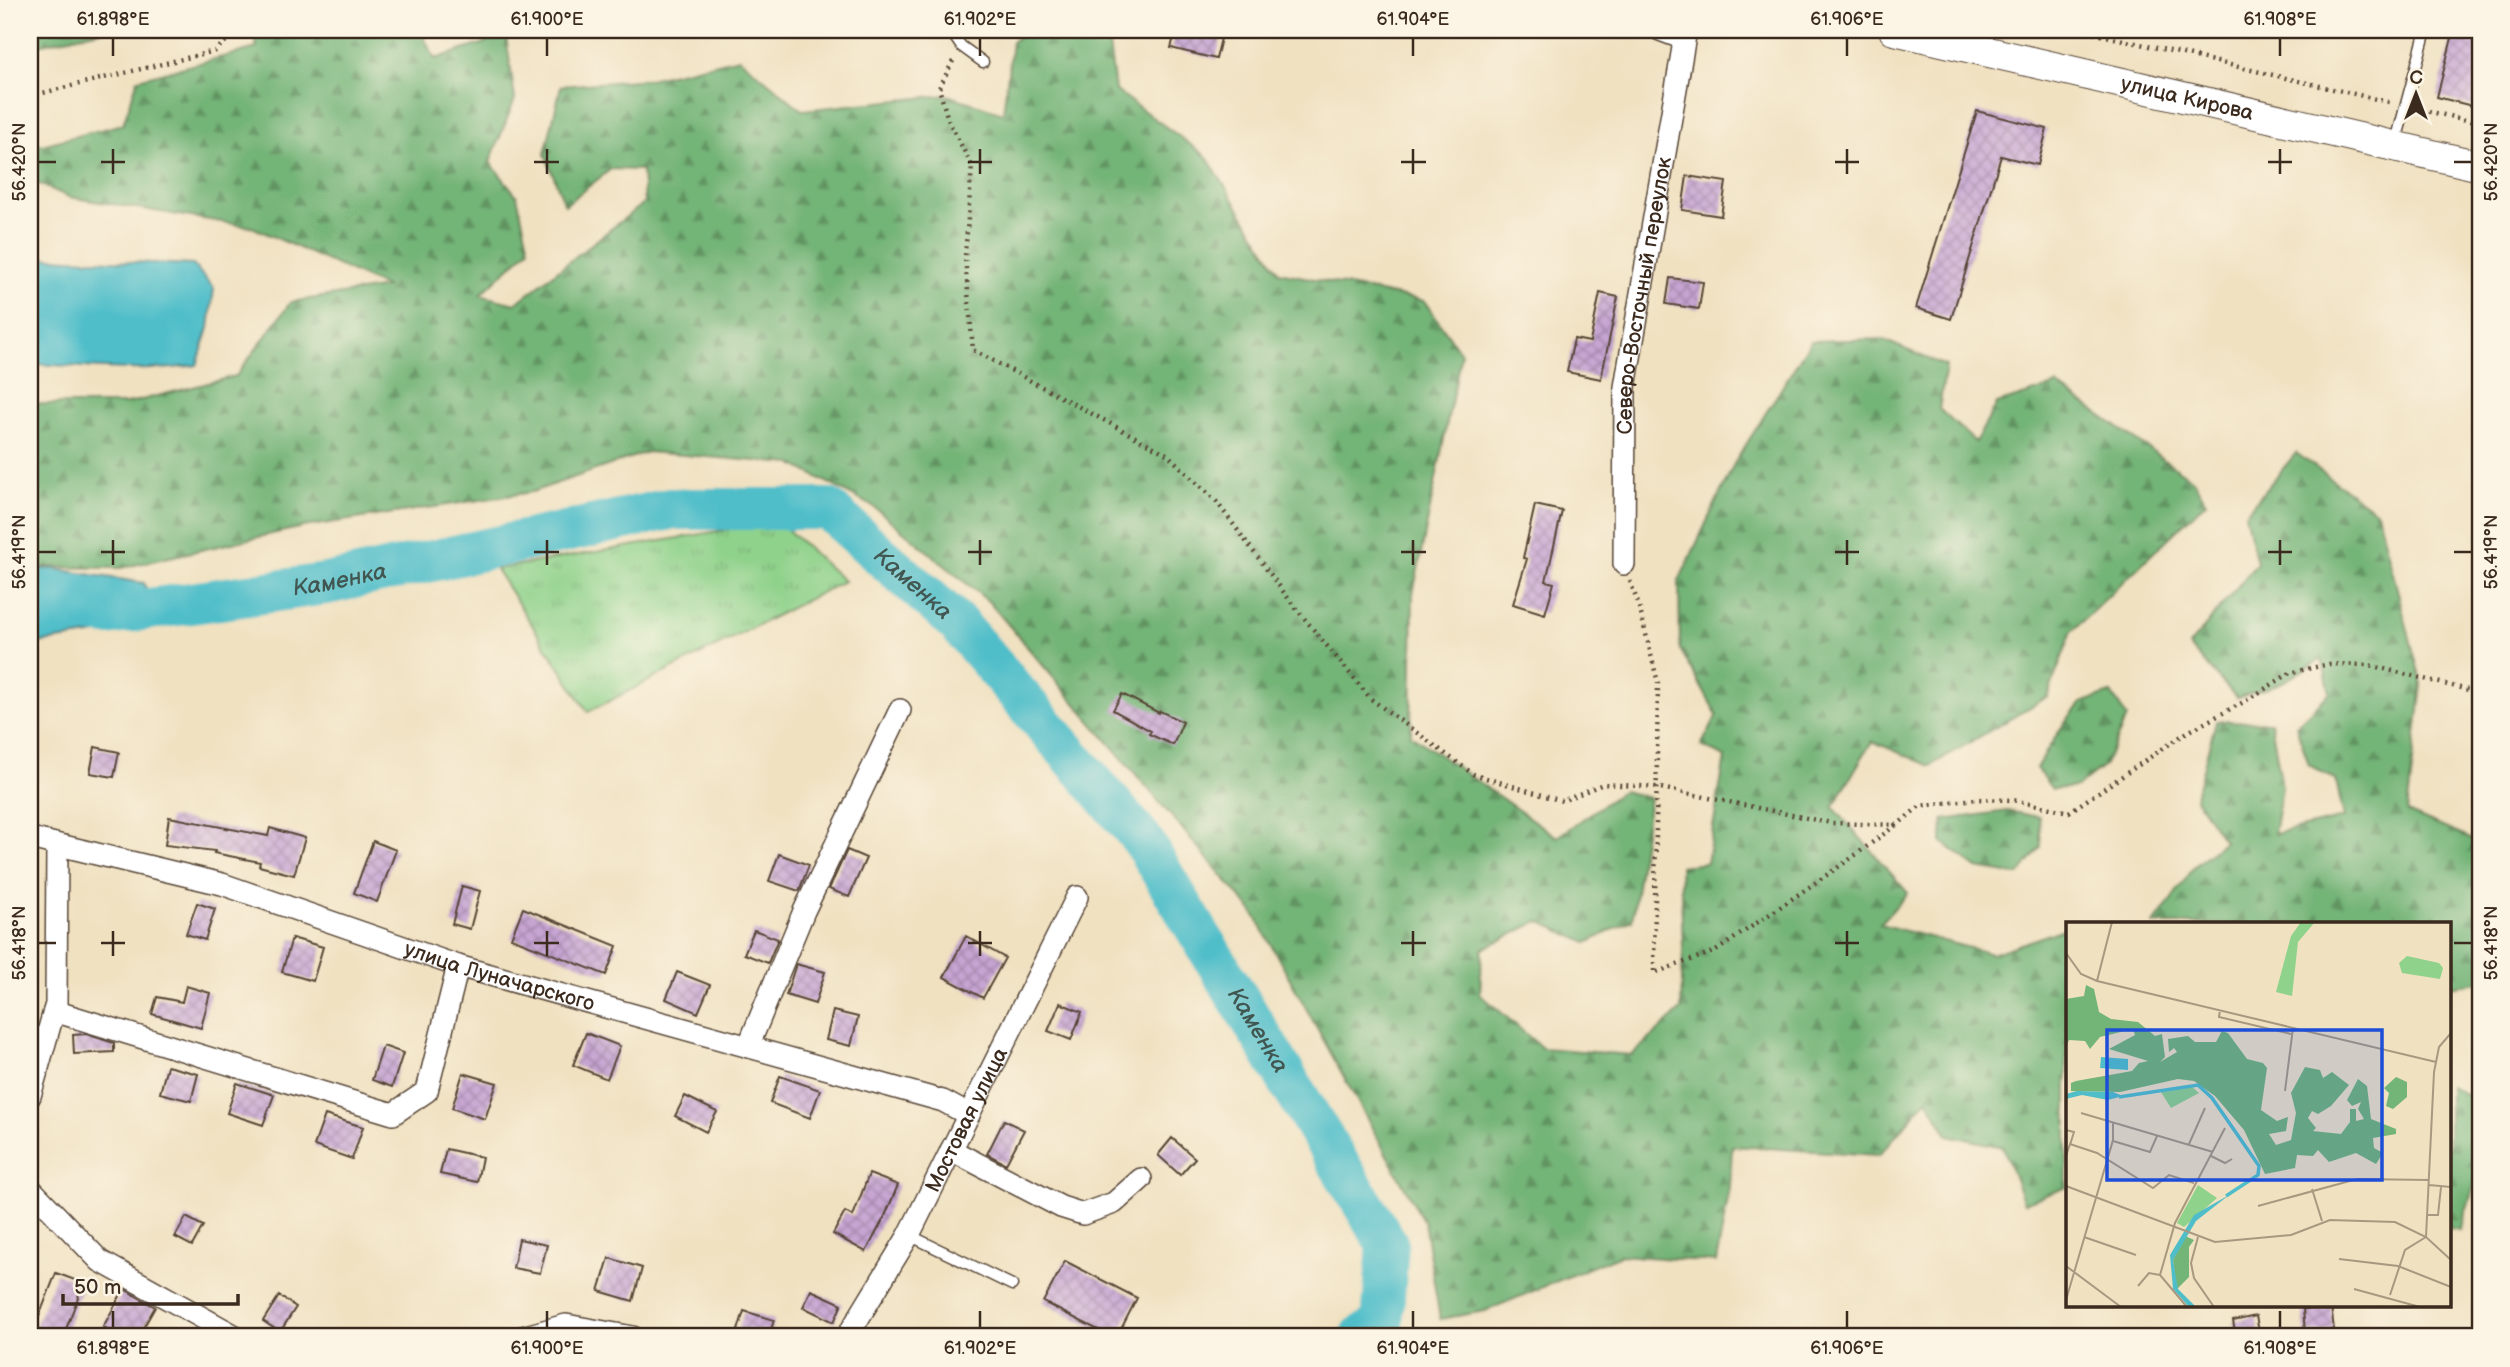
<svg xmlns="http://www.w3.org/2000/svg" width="2510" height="1367" viewBox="0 0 2510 1367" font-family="'Balsamiq Sans',sans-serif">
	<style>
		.grass { fill: url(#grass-tufts); stroke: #657e54; stroke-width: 2 }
		.forest { fill: url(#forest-firs); stroke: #576f4a; stroke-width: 2 }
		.water { fill: #50bec9; stroke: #467474; stroke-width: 2 }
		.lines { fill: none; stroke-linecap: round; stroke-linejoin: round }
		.river { stroke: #50bec9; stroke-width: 42 }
		.building { fill: url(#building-cross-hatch) }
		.lane-casing { stroke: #564536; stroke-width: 13 }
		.street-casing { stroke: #564536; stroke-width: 24 }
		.secondary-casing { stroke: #564536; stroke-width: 32 }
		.path { stroke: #564536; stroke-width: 4.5; stroke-dasharray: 2 5; stroke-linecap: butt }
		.lane { stroke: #fff; stroke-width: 10 }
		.street { stroke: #fff; stroke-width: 21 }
		.secondary { stroke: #fff; stroke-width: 30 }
		.ticks { fill: none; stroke: #3b2a1e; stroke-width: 2.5 }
		.labels { text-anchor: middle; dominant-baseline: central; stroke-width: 5; stroke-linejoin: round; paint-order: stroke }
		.street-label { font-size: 21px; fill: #3b2a1e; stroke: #fcf5e5 }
		.water-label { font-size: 23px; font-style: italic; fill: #415651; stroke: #fcf5e5 }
		.inset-river { fill: none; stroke: #50bec9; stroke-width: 3.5 }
		.inset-road { fill: none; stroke: #a89880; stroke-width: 2 }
		.view { fill: #1d4ed8; fill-opacity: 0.15; stroke: #1d4ed8; stroke-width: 3.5 }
		.inset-edge { fill: none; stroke: #3b2a1e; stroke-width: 3.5 }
		.neatline { fill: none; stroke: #3b2a1e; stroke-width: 2.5 }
		.ticks-label { font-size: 18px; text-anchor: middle; fill: #3b2a1e }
	</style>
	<defs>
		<pattern id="grass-tufts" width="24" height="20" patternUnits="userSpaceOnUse" patternTransform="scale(1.75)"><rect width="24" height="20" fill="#8fd28b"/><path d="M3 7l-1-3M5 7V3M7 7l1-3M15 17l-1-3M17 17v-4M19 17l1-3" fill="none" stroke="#7cb478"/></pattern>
		<pattern id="forest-firs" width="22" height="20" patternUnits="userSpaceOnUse" patternTransform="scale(1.75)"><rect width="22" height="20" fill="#73b477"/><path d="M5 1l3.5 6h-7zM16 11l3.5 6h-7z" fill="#609361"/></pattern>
		<pattern id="building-cross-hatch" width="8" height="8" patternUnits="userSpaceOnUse" patternTransform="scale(1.75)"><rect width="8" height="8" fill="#c7a5d3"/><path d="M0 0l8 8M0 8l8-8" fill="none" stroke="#a387ab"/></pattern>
	</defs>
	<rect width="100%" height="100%" fill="#fcf5e5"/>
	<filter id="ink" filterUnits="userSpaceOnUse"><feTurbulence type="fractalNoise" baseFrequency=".0143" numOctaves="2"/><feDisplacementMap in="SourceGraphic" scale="14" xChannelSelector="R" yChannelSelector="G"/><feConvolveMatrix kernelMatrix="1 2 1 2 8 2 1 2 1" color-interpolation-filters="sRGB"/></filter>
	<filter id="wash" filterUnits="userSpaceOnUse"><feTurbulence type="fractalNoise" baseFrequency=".00686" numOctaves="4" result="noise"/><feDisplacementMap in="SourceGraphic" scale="28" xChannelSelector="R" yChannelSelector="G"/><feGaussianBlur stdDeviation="1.57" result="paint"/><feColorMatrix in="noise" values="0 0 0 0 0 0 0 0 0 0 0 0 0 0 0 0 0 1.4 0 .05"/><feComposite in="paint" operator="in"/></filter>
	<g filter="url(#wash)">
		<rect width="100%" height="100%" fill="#f0e1c1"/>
		<path class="grass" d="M778,521l66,60 -256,131 -92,-143z"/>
		<path class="forest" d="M30,30h74l-74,17z
			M253,30h167l15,29 71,-23 9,63 -25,63 27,34 12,53 -49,46 35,9 129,-101 -2,-33 -31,-1 -46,36 -20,-51 16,-68 88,-7 90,-21 63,52 145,-15 56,18 9,-71 15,-12h80l8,60 91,66 73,116 145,29 37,52 -48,241 -2,141 146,102 66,-46 27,7 -18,122 -45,23 -48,-22 -57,28 -2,45 62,54 90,7 49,-45 2,-62 -3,-82 27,-3 18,-106 -24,-11 16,-31 -37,-66 -1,-68 55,-117 77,-123 70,-2 65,27 -7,43 36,33 22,-38 60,-19 136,95 13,22 -134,129 -25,66 -117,69 -58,-25 -39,66 75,86 -28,31 112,30 75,-26v259l-43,16 -21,-56 -55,-12 -21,-36 -48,56 -147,-9 -2,42 -14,74 -96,-7 -135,56 -45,8 -16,-97 -171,-310 -264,-310 -115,-95 -81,-43 -146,-12 -115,40 -229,35 -182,41 -91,-1v-163h96l110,-28 55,-74 95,-15 -134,-60 -183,-30 -39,-17v-19l4,-14 89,-23 15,-45 119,-31z
			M2296,453l81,59 45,172 -15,128 73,31v139l-31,5v-63h-295l41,-58 29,-25 -29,-43 21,-77 55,1 11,65 -8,47 70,-16 -8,-38 -27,-15 -13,-40 34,-32 -8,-34 -41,24 -44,15 -48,-52 68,-83 -12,-49z
			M2111,693l16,24 -23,49 -27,21 -25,2 -16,-21 29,-46 16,-19z
			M2007,811l32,6 2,30 -22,28 -42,-7 -35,-26 1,-22z
			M2449,1086l31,15v66l-20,63 -11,-2z"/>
		<path class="water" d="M30,257l163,8 21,23 -5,40 -12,37c-54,9 -112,1 -167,-1z
			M30,569h25l89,14 9,25 -4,18 -119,18z"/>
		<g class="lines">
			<path class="river" id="s1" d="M30,605l76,10 220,-31 344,-75h158l130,115 183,214 247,407 -6,79 -22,13"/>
		</g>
		<g id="blocks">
			<path class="building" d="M1176,30h47l-7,29 -45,-11z
				M2454,30h26v78l-43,-11z
				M1977,111l70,18 -9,36 -37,-9 -50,163 -35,-11z
				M1687,176l39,6 -5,34 -39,-6z
				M1670,278l33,4 -4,27 -33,-5z
				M1600,293l18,4 -17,82 -34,-7 7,-33 16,3z
				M1535,505l27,6 -16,70 8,2 -9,31 -32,-10 14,-45 -4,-1z
				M1122,694l37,19 1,-2 23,11 -10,23 -24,-11 2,-3 -38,-21z
				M95,747l24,5 -5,25 -24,-4z
				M169,817l99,19 2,-8 35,10 -11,37 -35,-9 1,-4 -46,-9 1,-2 -50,-6z
				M373,841l23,9 -19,52 -23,-9z
				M847,850l19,8 -17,39 -20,-8z
				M779,854l30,11 -10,26 -30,-10z
				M462,886l18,5 -10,38 -18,-5z
				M197,903l18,6 -10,31 -19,-6z
				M523,908l94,38 -11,29 -95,-37z
				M754,930l24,9 -10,24 -24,-9z
				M966,936l39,22 -22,40 -39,-21z
				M292,938l31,9 -10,34 -31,-9z
				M796,964l29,8 -10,32 -29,-9z
				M677,972l33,13 -12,28 -32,-14z
				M186,986l24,7 -9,35 -49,-14 5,-17 25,5z
				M1060,1003l22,9 -11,28 -23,-9z
				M833,1011l25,6 -7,29 -25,-6z
				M586,1033l34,13 -13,33 -34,-14z
				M86,1034l28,9v9l-40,2 -1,-19z
				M383,1046l20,7 -11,34 -20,-7z
				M167,1066l31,8 -7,27 -31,-8z
				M463,1073l34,10 -12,36 -33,-11z
				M780,1076l40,14 -10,28 -40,-15z
				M237,1083l37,12 -11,30 -36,-12z
				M685,1096l32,16 -11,20 -31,-16z
				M325,1115l38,12 -11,32 -38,-13z
				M1004,1120l20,10 -18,34 -19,-10z
				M1172,1138l23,20 -15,17 -22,-20z
				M446,1149l36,8 -5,25 -37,-8z
				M869,1174l29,11 -13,31 -19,36 -33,-18 12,-22 8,4z
				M186,1217l17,9 -11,20 -17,-9z
				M519,1239l28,6 -7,28 -27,-5z
				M609,1258l33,10 -9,33 -34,-10z
				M1065,1261l72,37 -20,39h-5l-69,-35z
				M56,1273l27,10 -6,17 -14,37h-32z
				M124,1289l31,18 -17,30h-16l-19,-10z
				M811,1290l31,14 -8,18 -31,-15z
				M279,1296l17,11 -16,25 -17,-11z
				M2331,1306l3,24 -29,3 -2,-24z
				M744,1311l30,9 -5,17h-33z
				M2256,1316l4,21h-24l-3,-16z"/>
		</g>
	</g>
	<g filter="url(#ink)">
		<use href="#blocks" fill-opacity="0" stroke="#564536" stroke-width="2"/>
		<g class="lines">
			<g class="lane-casing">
				<path id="lane" d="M952,30v3l9,13 22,16
					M2395,145l31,-115
					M909,1235l103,50"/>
			</g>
			<g class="street-casing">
				<g id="street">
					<path d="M1660,30l24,9"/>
					<path id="s2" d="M1624,564l1,-177 61,-357"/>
					<path id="s3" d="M30,838l192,46 236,82 485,135 26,14"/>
					<path d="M54,1011l339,103 34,-23 31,-125"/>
					<path d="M748,1047l56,-136 96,-201"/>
					<path d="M30,1096l26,-92 1,-158"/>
					<path d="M951,1150l110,57 22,7 31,-11 27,-24"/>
					<path d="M30,1188l70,73 137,76"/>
					<path d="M522,1337l44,-12 67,12"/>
					<path id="s4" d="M847,1337l62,-102 168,-338"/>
				</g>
			</g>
			<g class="secondary-casing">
				<g id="secondary">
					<path id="s5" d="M1894,30l586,136"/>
				</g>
			</g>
			<path class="path" d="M2080,30l313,73
				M953,61l-14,27 9,32 24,46 -7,91 8,93 194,104 49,47 78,105 77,93 102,75 89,27 41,-17 53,3 175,36 66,2 23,-19 56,-7 37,1 56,12 117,-79 63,-34 41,-26 39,-9 40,1 111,28
				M30,96l185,-45 23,-21
				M2422,110l58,13
				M1630,581l9,25 19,77 -4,290 62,-22 134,-92 46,-34"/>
			<use href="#lane" class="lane"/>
			<use href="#street" class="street"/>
			<use href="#secondary" class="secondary"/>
		</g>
	</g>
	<path class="ticks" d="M113,38v18M547,38v18M980,38v18M1413,38v18M1847,38v18M2280,38v18M113,149v25M547,149v25M980,149v25M1413,149v25M1847,149v25M2280,149v25M38,162h18M101,162h24M534,162h25M968,162h24M1401,162h25M1835,162h24M2268,162h24M2454,162h18M113,540v25M547,540v25M980,540v25M1413,540v25M1847,540v25M2280,540v25M38,552h18M101,552h24M534,552h25M968,552h24M1401,552h25M1835,552h24M2268,552h24M2454,552h18M113,931v25M547,931v25M980,931v25M1413,931v25M1847,931v25M38,943h18M101,943h24M534,943h25M968,943h24M1401,943h25M1835,943h24M2454,943h18M113,1311v17M547,1311v17M980,1311v17M1413,1311v17M1847,1311v17M2280,1311v17"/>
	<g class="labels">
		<g class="street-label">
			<text stroke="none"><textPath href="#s5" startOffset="301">улица Кирова</textPath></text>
			<text stroke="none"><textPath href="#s2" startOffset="270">Северо-Восточный переулок</textPath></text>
			<text stroke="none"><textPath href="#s3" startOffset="490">улица Луначарского</textPath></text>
			<text stroke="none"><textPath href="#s4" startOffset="248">Мостовая улица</textPath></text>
		</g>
		<g class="water-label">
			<text stroke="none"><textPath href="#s1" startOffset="313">Каменка</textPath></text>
			<text stroke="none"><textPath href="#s1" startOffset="922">Каменка</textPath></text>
			<text stroke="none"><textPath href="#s1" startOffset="1489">Каменка</textPath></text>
		</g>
	</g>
	<g transform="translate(2066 922)">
		<rect width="385" height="385" fill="#f0e1c1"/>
		<path d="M126,165l7,6 -28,15 -10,-16z" fill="#8fd28b"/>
		<path d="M20,63l8,4 5,23 12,7 27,3 17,14 7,-2 3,23 -5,5 17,-10 -3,-4 -5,4 -1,-13 20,-3 7,6h21l6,-11 6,2 19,26 16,4 4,5 -6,42 16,11 11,-4 -2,14 -17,3 7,11 15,-5 5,-27 -5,-20 14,-26 15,3 3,8 9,-6 17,13 -18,21 -13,8 -6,-3 -4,7 8,10 -3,3 28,3 9,-12v-13h6v12l8,-2 -6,-10 3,-7 -9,4 -5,-6 11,-21 9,7 4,33 25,10v5l-23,4 1,10 9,5 -7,11 -20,-11 -27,9 -11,-12 -5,6 -16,-1 -2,13 -30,6 -21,-44 -29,-34 -21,-15 -16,-2 -58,13 -49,-1v-8l5,-2 56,-10 7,-8 9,-2 -39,-12 26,-14 -2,-6 -33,8 -10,12 -5,-8 -16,-1 -3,7v-48l18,-3zM330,155l11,5v15l-14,12 -7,-3 3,-13 -5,-5zM119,314l9,4 -5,7v30l-12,12 -4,-29z" fill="#73b477"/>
		<path d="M235,0h14l-17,20 -6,54 -16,-4 15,-56zM341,34l32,7 4,5 -3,11 -38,-6 -3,-10zM132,263l19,13 -33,29 -7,-4z" fill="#8fd28b"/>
		<path d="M35,135l27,2v11l-28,-2zM11,169l36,1 10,4 -15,4 -26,-5 -16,4v-5zM163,273l-33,26 -23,39 5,29 18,18h-7l-16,-18 -3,-34 24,-40z" fill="#50bec9"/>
		<path class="inset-river" d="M53,175l79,-12 14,13 47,68 -1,9 -32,21"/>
		<path class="inset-road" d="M0,31l15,21 16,7 339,81M31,59l15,-59M154,88l-1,7 72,17M219,169l8,-63M15,191l132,39M0,208l8,2 -4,13M47,219l37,11 7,-16M123,222l16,-36M0,234l4,-12 27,9 56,35 16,-13 25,8M145,234l14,7 7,-4M363,263l22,2M0,264l149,56 76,-7 39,-15 65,2 31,15 25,23M246,267l10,32M192,284l99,-27 72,1M361,293h11l3,-28M18,315l52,18M132,315l-7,26 3,15 20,29M360,315l8,-165 5,-25 12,-14M273,337l59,7 53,21M0,344l55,41M72,364l11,-13 11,2M288,367l66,18M324,373l15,-45 21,-13M0,378l47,-160v-18M121,385l-27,-32 15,-52 50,-95"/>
		<path class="view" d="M41,108h275v150h-275z"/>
		<rect width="385" height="385" class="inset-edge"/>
	</g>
	<rect width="2510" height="1367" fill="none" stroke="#fcf5e5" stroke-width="77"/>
	<g transform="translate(2416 94)" stroke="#fcf5e5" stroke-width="5" paint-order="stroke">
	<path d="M0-5L12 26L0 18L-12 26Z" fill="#3b2a1e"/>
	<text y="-10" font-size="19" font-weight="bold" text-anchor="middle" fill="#3b2a1e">С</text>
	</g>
	<path d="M63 1294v10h175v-10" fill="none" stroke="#3b2a1e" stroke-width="3.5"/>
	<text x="74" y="1294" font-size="21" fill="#3b2a1e" stroke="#fcf5e5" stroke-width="5" paint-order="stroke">50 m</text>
	<rect x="38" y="38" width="2434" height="1290" class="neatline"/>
	<g class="ticks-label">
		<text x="113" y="25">61.898°E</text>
		<text x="547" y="25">61.900°E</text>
		<text x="980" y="25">61.902°E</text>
		<text x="1413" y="25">61.904°E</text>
		<text x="1847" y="25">61.906°E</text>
		<text x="2280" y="25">61.908°E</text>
		<text transform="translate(19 162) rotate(-90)" y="6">56.420°N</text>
		<text transform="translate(2491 162) rotate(-90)" y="6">56.420°N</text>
		<text transform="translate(19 552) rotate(-90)" y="6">56.419°N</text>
		<text transform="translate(2491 552) rotate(-90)" y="6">56.419°N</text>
		<text transform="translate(19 943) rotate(-90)" y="6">56.418°N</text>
		<text transform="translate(2491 943) rotate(-90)" y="6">56.418°N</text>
		<text x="113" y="1354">61.898°E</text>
		<text x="547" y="1354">61.900°E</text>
		<text x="980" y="1354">61.902°E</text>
		<text x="1413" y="1354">61.904°E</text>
		<text x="1847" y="1354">61.906°E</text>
		<text x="2280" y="1354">61.908°E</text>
	</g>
</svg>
